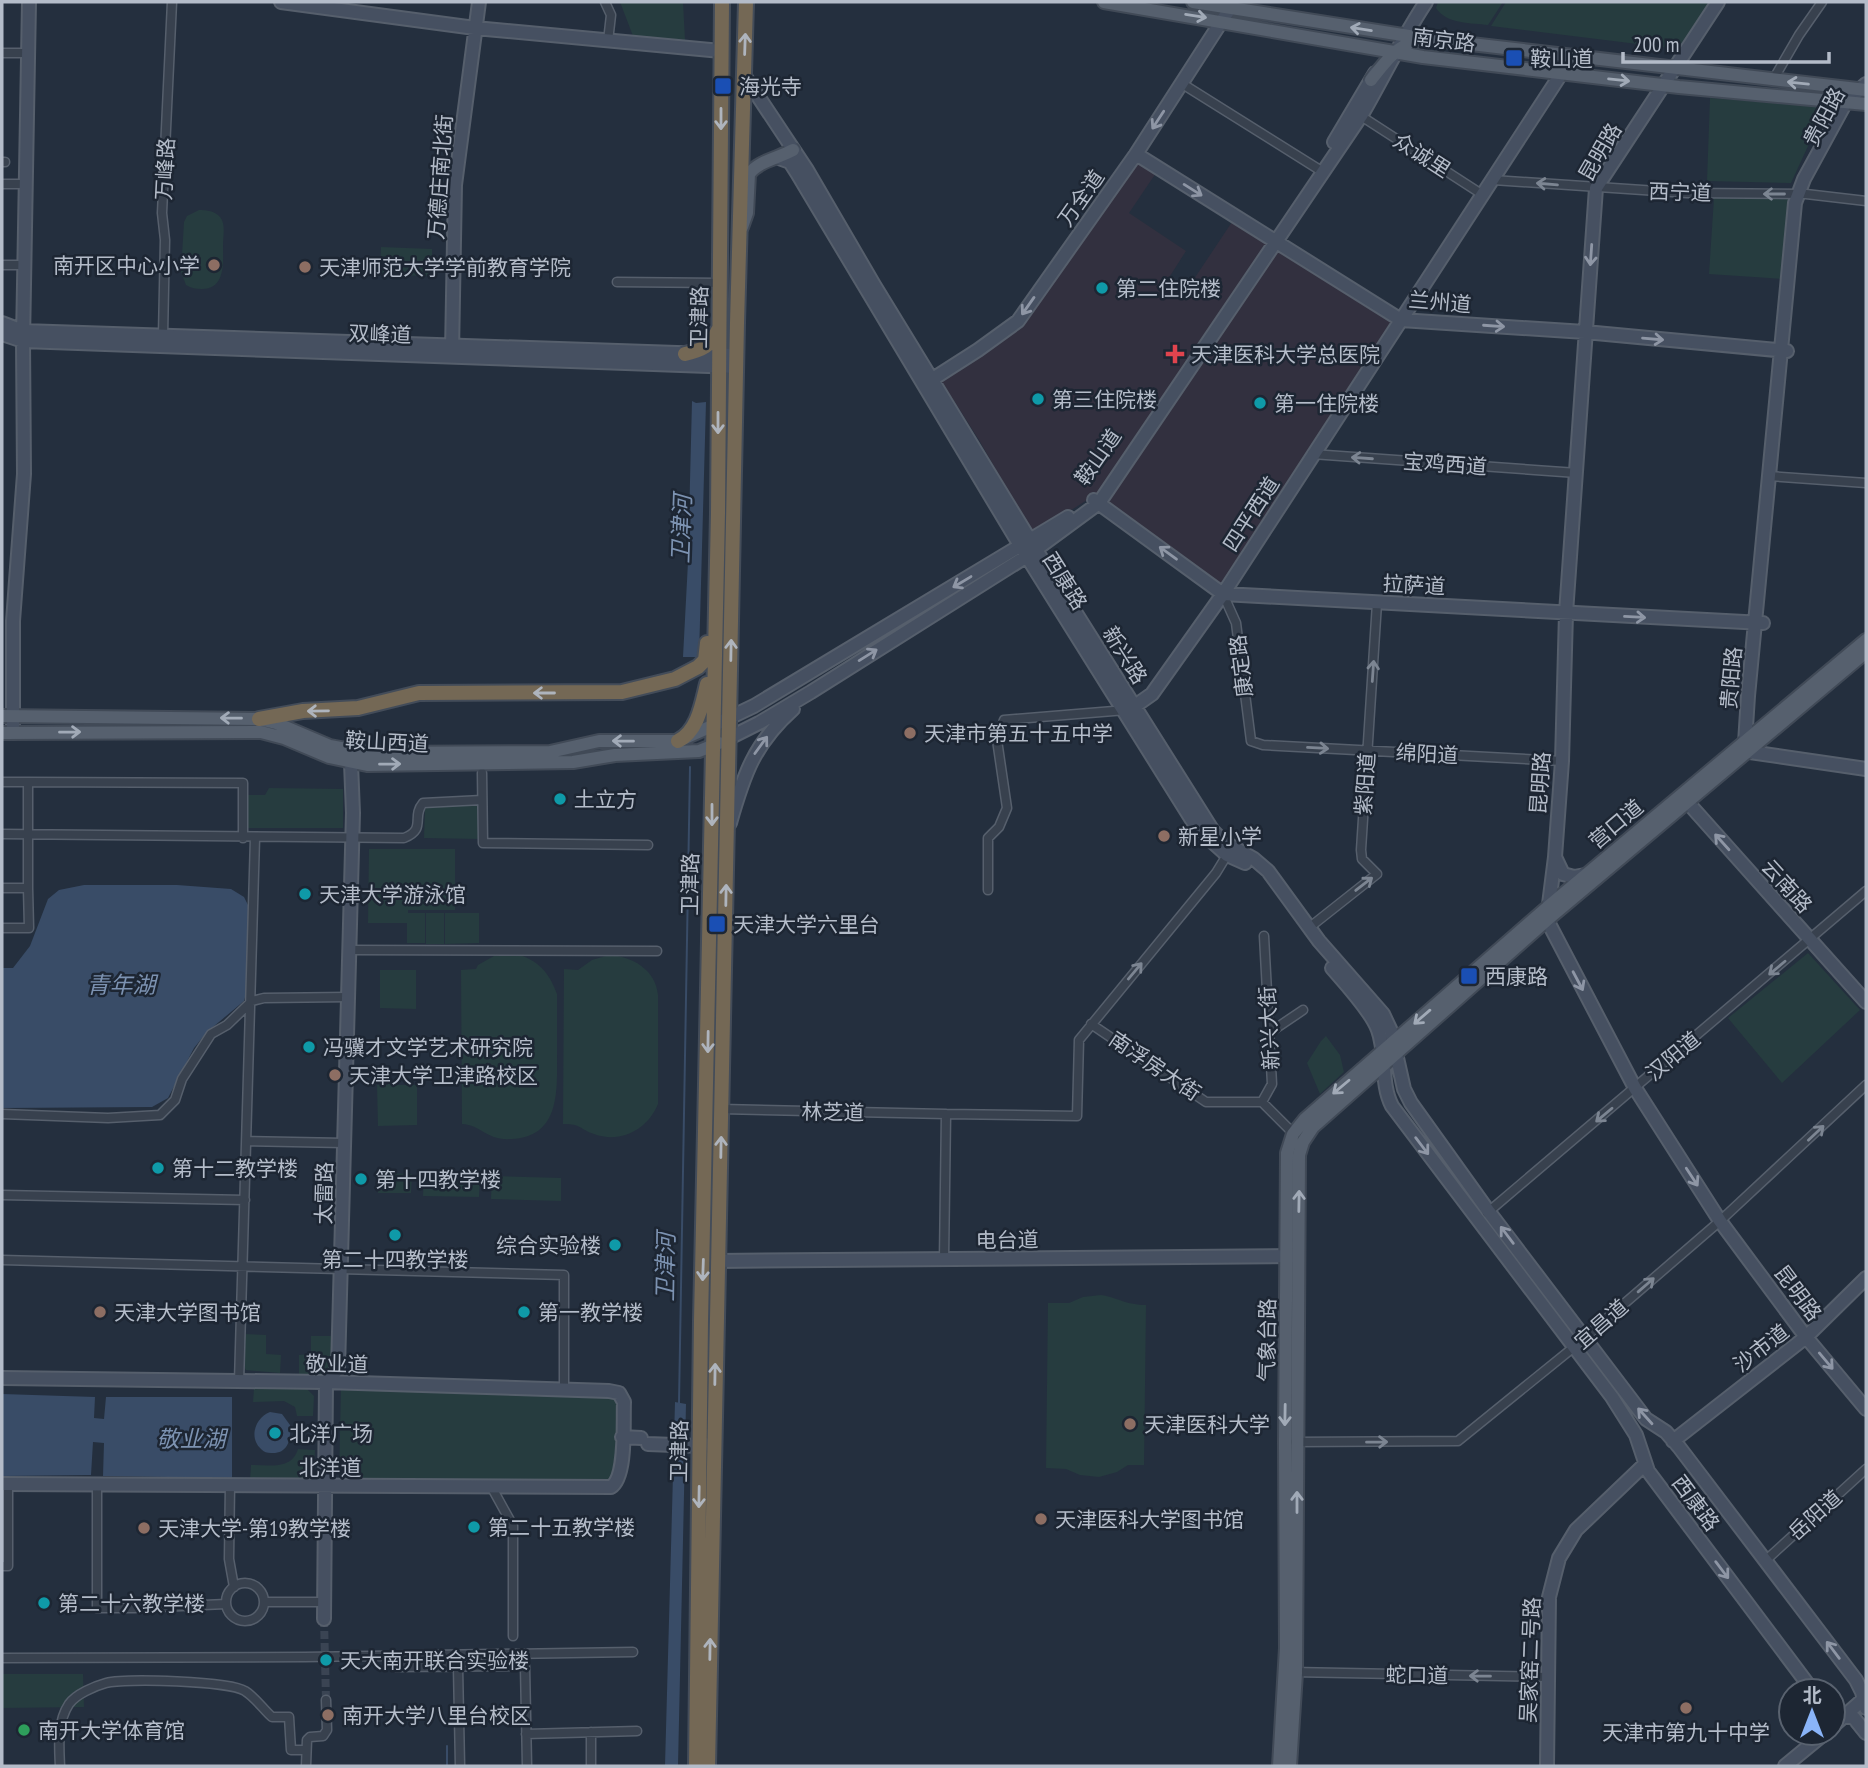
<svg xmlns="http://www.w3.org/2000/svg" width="1868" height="1768" viewBox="0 0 1868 1768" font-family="'PT Sans Narrow','Noto Sans SC',sans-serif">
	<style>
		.medical { fill: #32303f }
		.green { fill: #263c3f }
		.water { fill: #394c67 }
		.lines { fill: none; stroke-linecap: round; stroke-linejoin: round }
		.stream { stroke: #394c67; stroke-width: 2 }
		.street-tunnel { stroke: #3a4453; stroke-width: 8; stroke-dasharray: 8 4; stroke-linecap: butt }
		.street-casing { stroke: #565f6c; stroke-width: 11 }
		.secondary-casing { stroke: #565f6c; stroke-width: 16 }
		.primary-casing { stroke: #414a57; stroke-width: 16 }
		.highway-casing { stroke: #434c59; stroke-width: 18 }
		.street { stroke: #38414e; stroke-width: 8 }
		.secondary { stroke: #465061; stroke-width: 12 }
		.primary { stroke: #56606e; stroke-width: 12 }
		.highway { stroke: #746855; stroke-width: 14 }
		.oneway { stroke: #a1aab7 }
		.oneway2 { stroke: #aeb4bd }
		.oneway3 { stroke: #8e96a5 }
		.oneway4 { stroke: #7c8592 }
		.transit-dot { fill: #1a4fb4; stroke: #1d2633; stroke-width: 2.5 }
		.education-dot { fill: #8d6e63; stroke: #1d2633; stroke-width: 2.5 }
		.culture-dot { fill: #0f9aa8; stroke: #1d2633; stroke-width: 2.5 }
		.health-dot { fill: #e0444e; stroke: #1d2633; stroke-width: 2.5 }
		.leisure-dot { fill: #2e9e5b; stroke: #1d2633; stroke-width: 2.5 }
		.labels { text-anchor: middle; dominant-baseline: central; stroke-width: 5; stroke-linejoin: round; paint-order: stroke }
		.street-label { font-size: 21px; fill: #b4bcc9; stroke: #1d2633 }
		.poi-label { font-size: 21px; fill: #b4bcc9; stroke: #1d2633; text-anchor: start }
		.water-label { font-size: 23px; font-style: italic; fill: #7c92b1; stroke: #1d2633 }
	</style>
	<rect width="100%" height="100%" fill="#242f3e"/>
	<path class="medical" d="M1135,160l21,13 -27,40 57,38 -16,25 18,12 44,-66 160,100 -171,264 -128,-90 -60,39 -54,-95 -39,-61 78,-49z"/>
	<path class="green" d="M620,2h63l2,38 -52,-4z
		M1438,2h65l-15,23c-16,-2 -42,-1 -52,-17z
		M1506,2h206l-34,47 -187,-23z
		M1710,98l116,9 -35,76 -84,-2z
		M1714,198l75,1 -7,80 -73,-5z
		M199,210c8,0 16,1 21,7 6,7 3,19 3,28 0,16 3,44 -21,44 -6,0 -11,-1 -16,-4l-5,-13 3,-50 3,-6z
		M381,247l51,2v27l-52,-1z
		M269,788l74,1v39h-97l-1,-33h20z
		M483,804l-1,35 -58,-1 1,-28 2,-4z
		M369,849h86v61h-47v3h17v30h-18v-20h-39z
		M426,913h18v31h-18z
		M445,913h34v30l-34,1z
		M1808,953l52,57 -78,73 -54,-65z
		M516,954c22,6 33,18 41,40 0,20 0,40 0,60 0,35 4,83 -45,85 -26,2 -30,-14 -50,-15l-1,-154 15,-1 2,-4 16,-9z
		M609,955c23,1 47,15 49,40v109c-10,25 -37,40 -64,30 -15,-5 -12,-10 -31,-10l1,-155 14,1 14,-10z
		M380,970h36v39l-36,-1z
		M1326,1036l14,19 4,17 -24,22 -13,-31 14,-22z
		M388,1076h3v9h26v40l-39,1 -1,-41h11z
		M378,1173l34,1 -1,19h-33z
		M424,1174l56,1 -1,22 -56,-1z
		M492,1176l69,2v23l-70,-2z
		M1101,1295c18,3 25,10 45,10l-2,160h-16l-11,7 -18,5 -19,-2 -14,-6 -20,-1 2,-165h21l14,-6z
		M244,1334l22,1v19l15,1 -1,18 -34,-3 -3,-5z
		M311,1336h22v35l-5,3h-29v-19l12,-1z
		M341,1386l274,9 6,11 -5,67 -9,10 -268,-2z
		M254,1388l53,1 7,7 -1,20h-16l-2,-9 -11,-6 -31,1z
		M298,1449l17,1 -1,20 -3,6 -13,4 -48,1 1,-16c18,0 41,5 47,-16z
		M2,1674h81l1,33 -82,1z"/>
	<path class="water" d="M692,401l4,2 10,-1 -7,255h-16l5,-95z
		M84,885h93l54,4 13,8 6,12 -2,77 -4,15 -37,31 -13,16 -26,50 -16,9 -150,1v-140h11l17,-22 18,-47 11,-9z
		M2,1394l93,3 -1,21 10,1 2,-22h126v81l-129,-2 1,-33 -11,-1 -2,33 -89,1z
		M675,1402l11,2 -8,362h-13z
		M270,1412l12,2 8,11c1,13 -1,29 -19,28 -4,0 -7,-1 -10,-4 -13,-12 -5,-32 9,-37z"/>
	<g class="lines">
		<path class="stream" d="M679,1403l11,-636
			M447,1766v-20"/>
		<path class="street-tunnel" d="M135,1608l24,-1
			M324,1619l2,81"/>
		<g class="street-casing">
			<path id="street" d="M605,2l6,13 -3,26
				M2,53h25
				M1773,80l26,-45 23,-33
				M1181,83l142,89
				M1361,116l122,79
				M2,162h3
				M1493,180l194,13 119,1 60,7
				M2,184h23
				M2,265h22
				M617,282l103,1
				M163,336l2,-96 -3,-27 10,-211
				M1312,454l265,19
				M1768,476l98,7
				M1223,594l13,29 15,118 12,4 299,16
				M482,773l1,70 165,2
				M2,782h26v106h-26
				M28,782l215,1v55
				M2,834l402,4c23,-9 7,-21 19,-35l59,-3
				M988,890v-52l11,-11 8,-19 -10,-68 7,-20 122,-10
				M1310,927l67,-53 -15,-15 -1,-9 16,-247
				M2,928h27l-1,-40
				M1264,936l8,148 -10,18 33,33
				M349,950l308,1
				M1091,1024l115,78h56
				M1269,1033l34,-23
				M721,1109l225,5
				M2,1114l106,4 52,-3 15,-15 7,-21 29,-45 16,-9 25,-24 12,-3 84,-1
				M247,1141l97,2
				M2,1195l243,5
				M1487,1213l379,-322
				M2,1260l562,15v114
				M944,1260l2,-146 131,2 2,-76 137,-167 11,-18
				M239,1382l16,-544
				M1295,1442l163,-1 116,-94 146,-126 146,-136
				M97,1484v124h38
				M230,1485l-1,74 5,28
				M491,1486l22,40v110
				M1765,1561l101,-92
				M2,1566h6v-82
				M226 1602a19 19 0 1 1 38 0a19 19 0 1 1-38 0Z
				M264,1602h59
				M159,1607l67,-3
				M2,1658l303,-1 328,-5
				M397,1667l128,-1 2,100
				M458,1667l2,99
				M1292,1672l256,5
				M526,1734l111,-3
				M60,1766c-1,-20 -3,-44 9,-62 7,-10 26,-18 37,-21 19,-5 124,-2 139,8 10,6 18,18 27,26h17l2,33h14
				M306,1766l1,-26 3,-3 13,-1 4,-6 -1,-30
				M591,1766v-34"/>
		</g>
		<g class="secondary-casing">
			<path id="secondary" d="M281,2l194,26 246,23
				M1718,2l-122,186 -30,425 -4,148 -7,96 -8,63 88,168 85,133 86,116 60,72
				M744,75l63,95 67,115 162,265 177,281 11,11 30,17 14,12 51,70 64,73 8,17 13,58 7,14 78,109 157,207 20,13 13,15 177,233 6,12 4,16
				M1334,142l41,-69
				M1136,154l265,166 184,12 202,19
				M779,158l11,4 7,11 224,374 176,281 30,27 18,8
				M2,323l21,8 713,24
				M2,334l21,7 713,26
				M452,352l3,-167 24,-183
				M928,382l50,-32 40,-29 118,-167 98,-152
				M1094,500l129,94 540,29
				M1135,706l17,-12 71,-100 338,-520
				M712,726l42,-20 314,-189
				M13,733v-112l11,-147 -1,-133 6,-339
				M729,738l30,-15 52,-31 216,-136 72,-53 262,-387c22,-38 41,-78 65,-114
				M1748,748l-3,-5 3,-47 47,-493 9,-24 42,-77 20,-18
				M1750,752l116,17
				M1682,796l184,206
				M730,823c14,-49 24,-79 63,-114
				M1555,857l8,17 11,3 11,-2
				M1332,968c13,15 40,44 46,62 9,24 2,53 14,76l220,291 24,38 12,36 165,220
				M717,1261l577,-5
				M2,1378l324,4 283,9 10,2 5,9c-1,20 3,75 -13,85l-609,-3
				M622,1437l19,1
				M1673,1441l133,-104 60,-59
				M648,1444l52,2 6,-2
				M324,1619l2,-237 12,-13 15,-556 -2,-50
				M1833,1712l21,6 12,15
				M1833,1726l33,-29
				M1547,1766l2,-169 10,-39 17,-28 68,-65
				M1785,1766l40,-33"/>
		</g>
		<g class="primary-casing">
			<path id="primary" d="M1104,2l319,55 256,30 187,17
				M1193,2l235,37 438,51
				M1371,80c14,-18 27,-36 50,-41
				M742,227l5,-14 2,-39c9,-13 30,-16 44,-24
				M2,716l257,3 17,4 54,23 38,7 182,-1 49,-11h79l34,-15
				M2,733l259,-1 23,6 45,19 38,8 206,-3 42,-7 84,-4 20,-8
				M1279,1766l7,-118 -1,-205 2,-290 6,-19 12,-15 245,-214 316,-265
				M1290,1766l6,-93 3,-518 4,-13 10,-15 234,-207 319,-268"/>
		</g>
		<g class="highway-casing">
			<path id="highway" d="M685,354c17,-4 26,-8 33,-24
				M259,719l44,-8 55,-3 61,-15 203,-1 53,-13 23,-12 7,-7 2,-17
				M678,741c20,-10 24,-37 29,-57
				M696,1766l5,-445 17,-808 4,-511
				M708,1766l29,-1443 9,-321"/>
		</g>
		<use href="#street" class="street"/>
		<use href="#secondary" class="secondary"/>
		<use href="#primary" class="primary"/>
		<use href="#highway" class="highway"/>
	</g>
	<defs><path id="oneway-shaft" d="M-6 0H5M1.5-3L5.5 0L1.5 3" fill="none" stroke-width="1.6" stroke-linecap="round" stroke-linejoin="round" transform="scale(1.75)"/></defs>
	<g class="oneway">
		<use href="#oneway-shaft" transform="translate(1196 16) rotate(9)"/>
		<use href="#oneway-shaft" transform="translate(1361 29) rotate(-171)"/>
		<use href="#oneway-shaft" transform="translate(1619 80) rotate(6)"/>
		<use href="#oneway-shaft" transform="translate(1798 83) rotate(-174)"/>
		<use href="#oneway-shaft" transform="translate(231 718) rotate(-179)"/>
		<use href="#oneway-shaft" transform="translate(70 732) rotate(-1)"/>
		<use href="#oneway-shaft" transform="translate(623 741) rotate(-179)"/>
		<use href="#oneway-shaft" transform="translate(390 764) rotate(-1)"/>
		<use href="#oneway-shaft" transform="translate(1422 1017) rotate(139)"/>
		<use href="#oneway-shaft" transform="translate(1341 1087) rotate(140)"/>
		<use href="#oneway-shaft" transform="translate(1299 1201) rotate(-89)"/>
		<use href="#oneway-shaft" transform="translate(1285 1415) rotate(91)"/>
		<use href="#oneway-shaft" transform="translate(1297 1502) rotate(-90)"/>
	</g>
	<g class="oneway2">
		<use href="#oneway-shaft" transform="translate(745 44) rotate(-88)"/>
		<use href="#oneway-shaft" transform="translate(721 119) rotate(90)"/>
		<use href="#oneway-shaft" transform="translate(718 423) rotate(90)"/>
		<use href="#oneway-shaft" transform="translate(731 650) rotate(-89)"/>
		<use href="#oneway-shaft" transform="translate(544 693) rotate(180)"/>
		<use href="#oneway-shaft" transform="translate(318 711) rotate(179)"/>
		<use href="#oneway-shaft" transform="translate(712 815) rotate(90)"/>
		<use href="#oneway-shaft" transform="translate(726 895) rotate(-89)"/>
		<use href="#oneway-shaft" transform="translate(708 1042) rotate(91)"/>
		<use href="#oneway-shaft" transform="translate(721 1147) rotate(-89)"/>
		<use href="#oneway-shaft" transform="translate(703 1270) rotate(92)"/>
		<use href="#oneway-shaft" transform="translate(715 1374) rotate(-89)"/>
		<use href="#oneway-shaft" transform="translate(699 1497) rotate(91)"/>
		<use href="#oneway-shaft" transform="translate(710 1649) rotate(-89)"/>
	</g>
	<g class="oneway3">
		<use href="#oneway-shaft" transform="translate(1158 120) rotate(123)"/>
		<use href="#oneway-shaft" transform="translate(1193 190) rotate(32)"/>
		<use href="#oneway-shaft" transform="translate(1591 255) rotate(94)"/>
		<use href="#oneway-shaft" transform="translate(1028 306) rotate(125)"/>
		<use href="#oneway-shaft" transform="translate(1494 326) rotate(4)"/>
		<use href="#oneway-shaft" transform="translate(1653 339) rotate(5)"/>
		<use href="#oneway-shaft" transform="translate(1168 553) rotate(-144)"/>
		<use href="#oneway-shaft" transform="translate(962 582) rotate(149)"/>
		<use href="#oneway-shaft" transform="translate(1635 617) rotate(3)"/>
		<use href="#oneway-shaft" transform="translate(868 655) rotate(-32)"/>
		<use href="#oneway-shaft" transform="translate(761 745) rotate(-54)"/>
		<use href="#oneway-shaft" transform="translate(1722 842) rotate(-132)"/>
		<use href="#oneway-shaft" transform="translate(1578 981) rotate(62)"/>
		<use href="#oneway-shaft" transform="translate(1422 1146) rotate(53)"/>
		<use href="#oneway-shaft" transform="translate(1692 1177) rotate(57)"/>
		<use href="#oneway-shaft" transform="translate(1507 1235) rotate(-127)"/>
		<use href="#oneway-shaft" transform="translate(1826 1361) rotate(50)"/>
		<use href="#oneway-shaft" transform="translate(1645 1416) rotate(-132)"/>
		<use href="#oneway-shaft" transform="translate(1722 1570) rotate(53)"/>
		<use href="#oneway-shaft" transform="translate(1833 1650) rotate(-127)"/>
	</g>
	<g class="oneway4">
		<use href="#oneway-shaft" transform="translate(1547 184) rotate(-175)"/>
		<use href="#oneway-shaft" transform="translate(1774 194) rotate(-180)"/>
		<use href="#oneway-shaft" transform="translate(1362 458) rotate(-176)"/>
		<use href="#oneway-shaft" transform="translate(1373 671) rotate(-86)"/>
		<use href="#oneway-shaft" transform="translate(1318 748) rotate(3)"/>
		<use href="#oneway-shaft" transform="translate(1364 884) rotate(-38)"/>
		<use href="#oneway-shaft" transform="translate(1777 968) rotate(140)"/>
		<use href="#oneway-shaft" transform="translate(1135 971) rotate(-50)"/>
		<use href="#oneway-shaft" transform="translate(1604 1115) rotate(140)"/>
		<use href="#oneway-shaft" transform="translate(1816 1133) rotate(-43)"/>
		<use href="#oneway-shaft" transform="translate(1646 1285) rotate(-41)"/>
		<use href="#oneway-shaft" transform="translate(1377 1442) rotate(-1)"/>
		<use href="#oneway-shaft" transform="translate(1480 1676) rotate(-179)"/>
	</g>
	<g class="transit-dot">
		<rect x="1505" y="49" width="18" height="18" rx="3.5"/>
		<rect x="714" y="77" width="18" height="18" rx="3.5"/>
		<rect x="708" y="915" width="18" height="18" rx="3.5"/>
		<rect x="1460" y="967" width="18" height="18" rx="3.5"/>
	</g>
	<g class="education-dot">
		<circle cx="214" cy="265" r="7"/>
		<circle cx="305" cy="267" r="7"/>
		<circle cx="910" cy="733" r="7"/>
		<circle cx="1164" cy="836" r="7"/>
		<circle cx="335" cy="1075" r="7"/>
		<circle cx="100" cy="1312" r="7"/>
		<circle cx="1130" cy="1424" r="7"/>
		<circle cx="1041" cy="1519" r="7"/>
		<circle cx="144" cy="1528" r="7"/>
		<circle cx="1686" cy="1708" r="7"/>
		<circle cx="328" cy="1715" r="7"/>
	</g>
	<g class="culture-dot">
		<circle cx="1102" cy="288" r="7"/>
		<circle cx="1038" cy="399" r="7"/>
		<circle cx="1260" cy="403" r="7"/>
		<circle cx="560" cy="799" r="7"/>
		<circle cx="305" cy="894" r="7"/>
		<circle cx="309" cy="1047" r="7"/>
		<circle cx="158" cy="1168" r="7"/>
		<circle cx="361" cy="1179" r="7"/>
		<circle cx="395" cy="1235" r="7"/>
		<circle cx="615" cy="1245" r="7"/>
		<circle cx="524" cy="1312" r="7"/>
		<circle cx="275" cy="1433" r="7"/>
		<circle cx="474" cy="1527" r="7"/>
		<circle cx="44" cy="1603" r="7"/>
		<circle cx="326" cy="1660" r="7"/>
	</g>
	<path class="health-dot" d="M1171.5 343.5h7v7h7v7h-7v7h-7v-7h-7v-7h7z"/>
	<circle class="leisure-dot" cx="24" cy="1730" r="7"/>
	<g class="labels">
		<g class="street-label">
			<text transform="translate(1444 40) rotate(7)">南京路</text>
			<text transform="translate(1824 117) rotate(-62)">贵阳路</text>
			<text transform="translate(1600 152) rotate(-60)">昆明路</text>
			<text transform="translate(1422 155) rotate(33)">众诚里</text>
			<text transform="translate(165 169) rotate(-87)">万峰路</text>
			<text transform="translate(440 177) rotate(-86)">万德庄南北街</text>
			<text transform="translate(1680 192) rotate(2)">西宁道</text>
			<text transform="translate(1081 198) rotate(-55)">万全道</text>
			<text transform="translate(1440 302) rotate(5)">兰州道</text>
			<text transform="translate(699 317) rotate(-89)">卫津路</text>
			<text transform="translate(380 334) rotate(2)">双峰道</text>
			<text transform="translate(1098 457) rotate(-55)">鞍山道</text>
			<text transform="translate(1445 464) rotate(4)">宝鸡西道</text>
			<text transform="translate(1251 514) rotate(-57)">四平西道</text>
			<text transform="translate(1065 581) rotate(58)">西康路</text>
			<text transform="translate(1414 585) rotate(3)">拉萨道</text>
			<text transform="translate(1125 655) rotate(58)">新兴路</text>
			<text transform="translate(1241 666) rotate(-97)">康定路</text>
			<text transform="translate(1731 678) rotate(-85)">贵阳路</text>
			<text transform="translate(387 742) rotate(3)">鞍山西道</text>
			<text transform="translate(1427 754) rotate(3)">绵阳道</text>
			<text transform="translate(1540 783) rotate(-86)">昆明路</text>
			<text transform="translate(1365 784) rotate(-86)">紫阳道</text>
			<text transform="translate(1616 824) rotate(-40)">营口道</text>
			<text transform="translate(690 884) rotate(-89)">卫津路</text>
			<text transform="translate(1787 886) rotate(48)">云南路</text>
			<text transform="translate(1269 1028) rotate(-93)">新兴大街</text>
			<text transform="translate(1673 1056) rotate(-40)">汉阳道</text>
			<text transform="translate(1155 1066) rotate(34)">南浮房大街</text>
			<text transform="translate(833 1112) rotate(1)">林芝道</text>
			<text transform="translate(324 1193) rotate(-89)">太雷路</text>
			<text transform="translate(1007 1240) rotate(-1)">电台道</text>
			<text transform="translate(1798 1293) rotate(53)">昆明路</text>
			<text transform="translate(1601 1324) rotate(-41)">宜昌道</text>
			<text transform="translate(1267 1340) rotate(-89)">气象台路</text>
			<text transform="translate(1761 1348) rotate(-38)">沙市道</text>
			<text transform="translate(337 1364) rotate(1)">敬业道</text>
			<text transform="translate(679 1451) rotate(-89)">卫津路</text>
			<text x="330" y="1467">北洋道</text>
			<text transform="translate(1696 1503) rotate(53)">西康路</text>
			<text transform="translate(1815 1515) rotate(-42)">岳阳道</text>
			<text transform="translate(1530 1660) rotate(-88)">吴家窑二号路</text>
			<text transform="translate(1417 1675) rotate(1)">蛇口道</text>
		</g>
		<g class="poi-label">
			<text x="1530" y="58">鞍山道</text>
			<text x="739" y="86">海光寺</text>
			<text x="200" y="265" text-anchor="end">南开区中心小学</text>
			<text x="319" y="267">天津师范大学学前教育学院</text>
			<text x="1116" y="288">第二住院楼</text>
			<text x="1191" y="354">天津医科大学总医院</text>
			<text x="1052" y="399">第三住院楼</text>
			<text x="1274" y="403">第一住院楼</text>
			<text x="924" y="733">天津市第五十五中学</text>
			<text x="574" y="799">土立方</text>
			<text x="1178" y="836">新星小学</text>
			<text x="319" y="894">天津大学游泳馆</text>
			<text x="733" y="924">天津大学六里台</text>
			<text x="1485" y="976">西康路</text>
			<text x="323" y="1047">冯骥才文学艺术研究院</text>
			<text x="349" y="1075">天津大学卫津路校区</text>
			<text x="172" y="1168">第十二教学楼</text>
			<text x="375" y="1179">第十四教学楼</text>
			<text x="601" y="1245" text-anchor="end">综合实验楼</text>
			<text x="395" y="1259" text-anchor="middle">第二十四教学楼</text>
			<text x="114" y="1312">天津大学图书馆</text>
			<text x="538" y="1312">第一教学楼</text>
			<text x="1144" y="1424">天津医科大学</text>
			<text x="289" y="1433">北洋广场</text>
			<text x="1055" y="1519">天津医科大学图书馆</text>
			<text x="488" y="1527">第二十五教学楼</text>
			<text x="158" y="1528">天津大学-第19教学楼</text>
			<text x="58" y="1603">第二十六教学楼</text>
			<text x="340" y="1660">天大南开联合实验楼</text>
			<text x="342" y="1715">南开大学八里台校区</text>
			<text x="38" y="1730">南开大学体育馆</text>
			<text x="1686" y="1732" text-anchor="middle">天津市第九十中学</text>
		</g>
		<g class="water-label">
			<text transform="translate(681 529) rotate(-88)">卫津河</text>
			<text x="121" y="984">青年湖</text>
			<text transform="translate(665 1267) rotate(-89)">卫津河</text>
			<text x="191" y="1438">敬业湖</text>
		</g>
	</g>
	<rect width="1868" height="1768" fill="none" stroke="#b4bcc9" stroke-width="7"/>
	<g transform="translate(1812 1712)"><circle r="33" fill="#1d2633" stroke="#59626f" stroke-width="2"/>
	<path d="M0-5L12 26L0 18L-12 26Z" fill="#8ab4f8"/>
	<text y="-10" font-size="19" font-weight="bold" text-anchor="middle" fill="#b4bcc9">北</text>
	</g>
	<path d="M1623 52v10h206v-10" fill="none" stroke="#b4bcc9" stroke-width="3.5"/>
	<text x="1633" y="52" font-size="21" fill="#b4bcc9" stroke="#1d2633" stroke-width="5" paint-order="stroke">200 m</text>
</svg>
